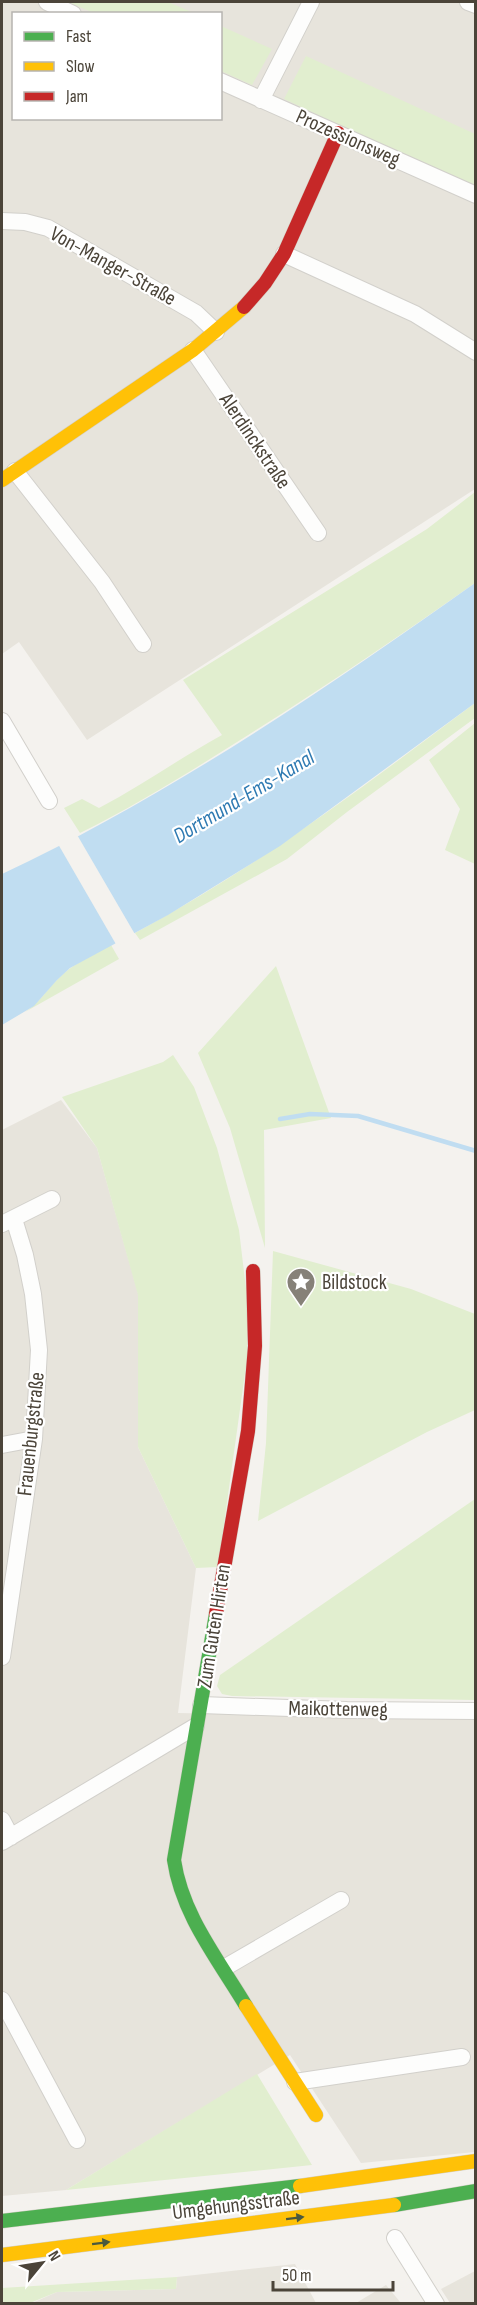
<svg xmlns="http://www.w3.org/2000/svg" width="477" height="2305" viewBox="0 0 477 2305" font-family="'Sofia Sans Condensed',sans-serif">
	<style>
		.residential { fill: #e7e4dc; fill-rule: evenodd }
		.green { fill: #e1eecf }
		.water { fill: #c0ddf1 }
		.pier { fill: #f4f2ee }
		.lines { fill: none; stroke-linecap: round; stroke-linejoin: round }
		.stream { stroke: #c0ddf1; stroke-width: 4.5 }
		.street-casing { stroke: #d2d0cb; stroke-width: 18 }
		.fast-casing { stroke: #d3cfc5; stroke-width: 15 }
		.slow-casing { stroke: #d3cfc5; stroke-width: 15 }
		.jam-casing { stroke: #d3cfc5; stroke-width: 15 }
		.street { stroke: #fdfdfc; stroke-width: 16 }
		.fast { stroke: #4caf50; stroke-width: 14 }
		.slow { stroke: #ffc107; stroke-width: 14 }
		.jam { stroke: #c62828; stroke-width: 14 }
		.oneway { fill: #4b593e }
		.labels { text-anchor: middle; dominant-baseline: central; stroke-width: 4.5; stroke-linejoin: round; paint-order: stroke }
		.street-label { font-size: 21px; fill: #4b4439; stroke: #fff }
		.poi-label { font-size: 21px; fill: #4b4439; stroke: #fff; text-anchor: start }
		.water-label { font-size: 22px; font-style: italic; fill: #2e7ab2; stroke: #fff }
	</style>
	<rect width="100%" height="100%" fill="#f4f2ee"/>
	<path class="residential" d="M2,2h473v487l-388,251 -68,-98 -17,12zM14,14h206v104h-206z
		M61,1100l36,48 41,145v154l58,121 -18,145 297,6v433l-114,11 -71,-108 -224,135 -64,6v-1066z
		M295,2264l21,39 -286,1 27,-12 119,-3 1,-12z
		M475,2271v32h-25l-9,-14z
		M386,2285l15,18h-45z"/>
	<path class="green" d="M68,2h100l26,11h-100z
		M221,26l51,23 -20,36 -31,-14z
		M306,56l169,78v54l-191,-89z
		M475,492v91c-75,53 -152,105 -230,154 -54,34 -108,68 -165,96l-16,-25 18,-9 17,9c42,-22 81,-50 123,-73l-39,-55 244,-151z
		M475,703v15l-128,94 -60,47 -147,81 -5,-7c121,-65 231,-148 340,-230z
		M475,723v141l-30,-14 15,-41 -31,-49z
		M111,945l8,14 -94,53c15,-9 23,-25 37,-37 14,-13 33,-21 49,-30z
		M276,966l55,152 -67,12 1,118 -35,-120 -32,-75z
		M173,1055l21,32 23,61 22,82 8,67v62l-29,208 -22,1 -58,-121v-152l-41,-147 -35,-51 101,-35z
		M273,1251l138,38 64,25v96l-48,22 -169,89 8,-78z
		M475,1499v201l-243,-4 -10,-2 -5,-8 3,-11z
		M257,2074l55,91 -246,25z
		M177,2277l-1,12 -119,3 -27,11h-28v-15z"/>
	<path class="water" d="M475,583v120l-195,143 -112,69 -98,53 -13,12 -23,26 -32,19v-151c165,-77 325,-186 473,-291z"/>
	<path class="pier" d="M76,833l60,103 -19,10 -59,-102z"/>
	<g class="lines">
		<path class="stream" d="M280,1119l30,-5 48,2 118,35"/>
		<g class="street-casing">
			<path id="street" d="M47,2l26,12
				M468,2l8,3
				M220,81l256,114
				M261,100l50,-98
				M2,221l23,1 23,6 148,85 20,19
				M284,254l131,60 61,38
				M193,350l125,183
				M15,471l87,111 41,62
				M2,721l47,80
				M2,1224l50,-25
				M2,1445l32,-6
				M2,1657l32,-218 5,-89 -6,-56 -8,-39 -11,-36
				M201,1705l146,5 129,1
				M2,1820l9,17
				M2,1842l194,-116
				M224,1968l117,-68
				M2,2000l75,140
				M295,2082l167,-25
				M395,2238l41,66"/>
		</g>
		<g class="fast-casing">
			<path id="fast" d="M216,1614l-42,246c8,55 44,99 72,146
				M394,2205l82,-14
				M2,2221l298,-35"/>
		</g>
		<g class="slow-casing">
			<path id="slow" d="M2,480l191,-130 51,-43
				M246,2006l70,109
				M300,2186l176,-25
				M2,2255l392,-50"/>
		</g>
		<g class="jam-casing">
			<path id="jam" d="M244,307l21,-24 19,-29 54,-121
				M216,1614l32,-183 7,-85 -2,-75"/>
		</g>
		<use href="#street" class="street"/>
		<use href="#fast" class="fast"/>
		<use href="#slow" class="slow"/>
		<use href="#jam" class="jam"/>
	</g>
	<defs><path id="oneway-solid" d="M-6-.8H1V-3.2L6.5 0L1 3.2V.8H-6Z" transform="scale(1.5)"/></defs>
	<g class="oneway">
		<use href="#oneway-solid" transform="translate(295 2218) rotate(-7)"/>
		<use href="#oneway-solid" transform="translate(101 2243) rotate(-7)"/>
	</g>
	<defs>
		<g id="sight-pin" transform="scale(1.5)"><path d="M0 17L-7.5 6A9.5 9.5 0 1 1 7.5 6Z" fill="#868178" stroke="#fff"/><path d="M0-6L1.8-2.2L6-1.7L2.9 1.2L3.7 5.4L0 3.3L-3.7 5.4L-2.9 1.2L-6-1.7L-1.8-2.2Z" fill="#fff"/></g>
	</defs>
	<g fill-rule="evenodd">
		<use href="#sight-pin" x="301" y="1282"/>
	</g>
	<g class="labels">
		<g class="street-label">
			<text transform="translate(348 138) rotate(24)">Prozessionsweg</text>
			<text transform="translate(113 266) rotate(29)">Von-Manger-Straße</text>
			<text transform="translate(255 441) rotate(56)">Alerdinckstraße</text>
			<text transform="translate(31 1434) rotate(-84)">Frauenburgstraße</text>
			<text transform="translate(214 1626) rotate(-81)">Zum Guten Hirten</text>
			<text transform="translate(338 1709) rotate(1)">Maikottenweg</text>
			<text transform="translate(236 2205) rotate(-7)">Umgehungsstraße</text>
		</g>
		<g class="poi-label">
			<text x="322" y="1282">Bildstock</text>
		</g>
		<g class="water-label">
			<text transform="translate(244 797) rotate(-31)">Dortmund-Ems-Kanal</text>
		</g>
	</g>
	<rect width="477" height="2305" fill="none" stroke="#4b4439" stroke-width="6"/>
	<rect x="12" y="12" width="210" height="108" fill="#ffffff" stroke="#b7b4b0" stroke-width="1.5"/>
	<rect x="24" y="32" width="30" height="9" fill="#4caf50" stroke="#b7b4b0" stroke-width="1.5"/>
	<text x="66" y="42" font-size="18" fill="#4b4439">Fast</text>
	<rect x="24" y="62" width="30" height="9" fill="#ffc107" stroke="#b7b4b0" stroke-width="1.5"/>
	<text x="66" y="72" font-size="18" fill="#4b4439">Slow</text>
	<rect x="24" y="92" width="30" height="9" fill="#c62828" stroke="#b7b4b0" stroke-width="1.5"/>
	<text x="66" y="102" font-size="18" fill="#4b4439">Jam</text>
	<g transform="translate(42 2263) rotate(60)" stroke="#ffffff" stroke-width="4.5" paint-order="stroke">
	<path d="M0-4.5L10 22L0 15L-10 22Z" fill="#4b4439"/>
	<text y="-9" font-size="16" font-weight="bold" text-anchor="middle" fill="#4b4439">N</text>
	</g>
	<path d="M273 2281v9h120v-9" fill="none" stroke="#4b4439" stroke-width="3"/>
	<text x="282" y="2281" font-size="18" fill="#4b4439" stroke="#ffffff" stroke-width="4.5" paint-order="stroke">50 m</text>
</svg>
